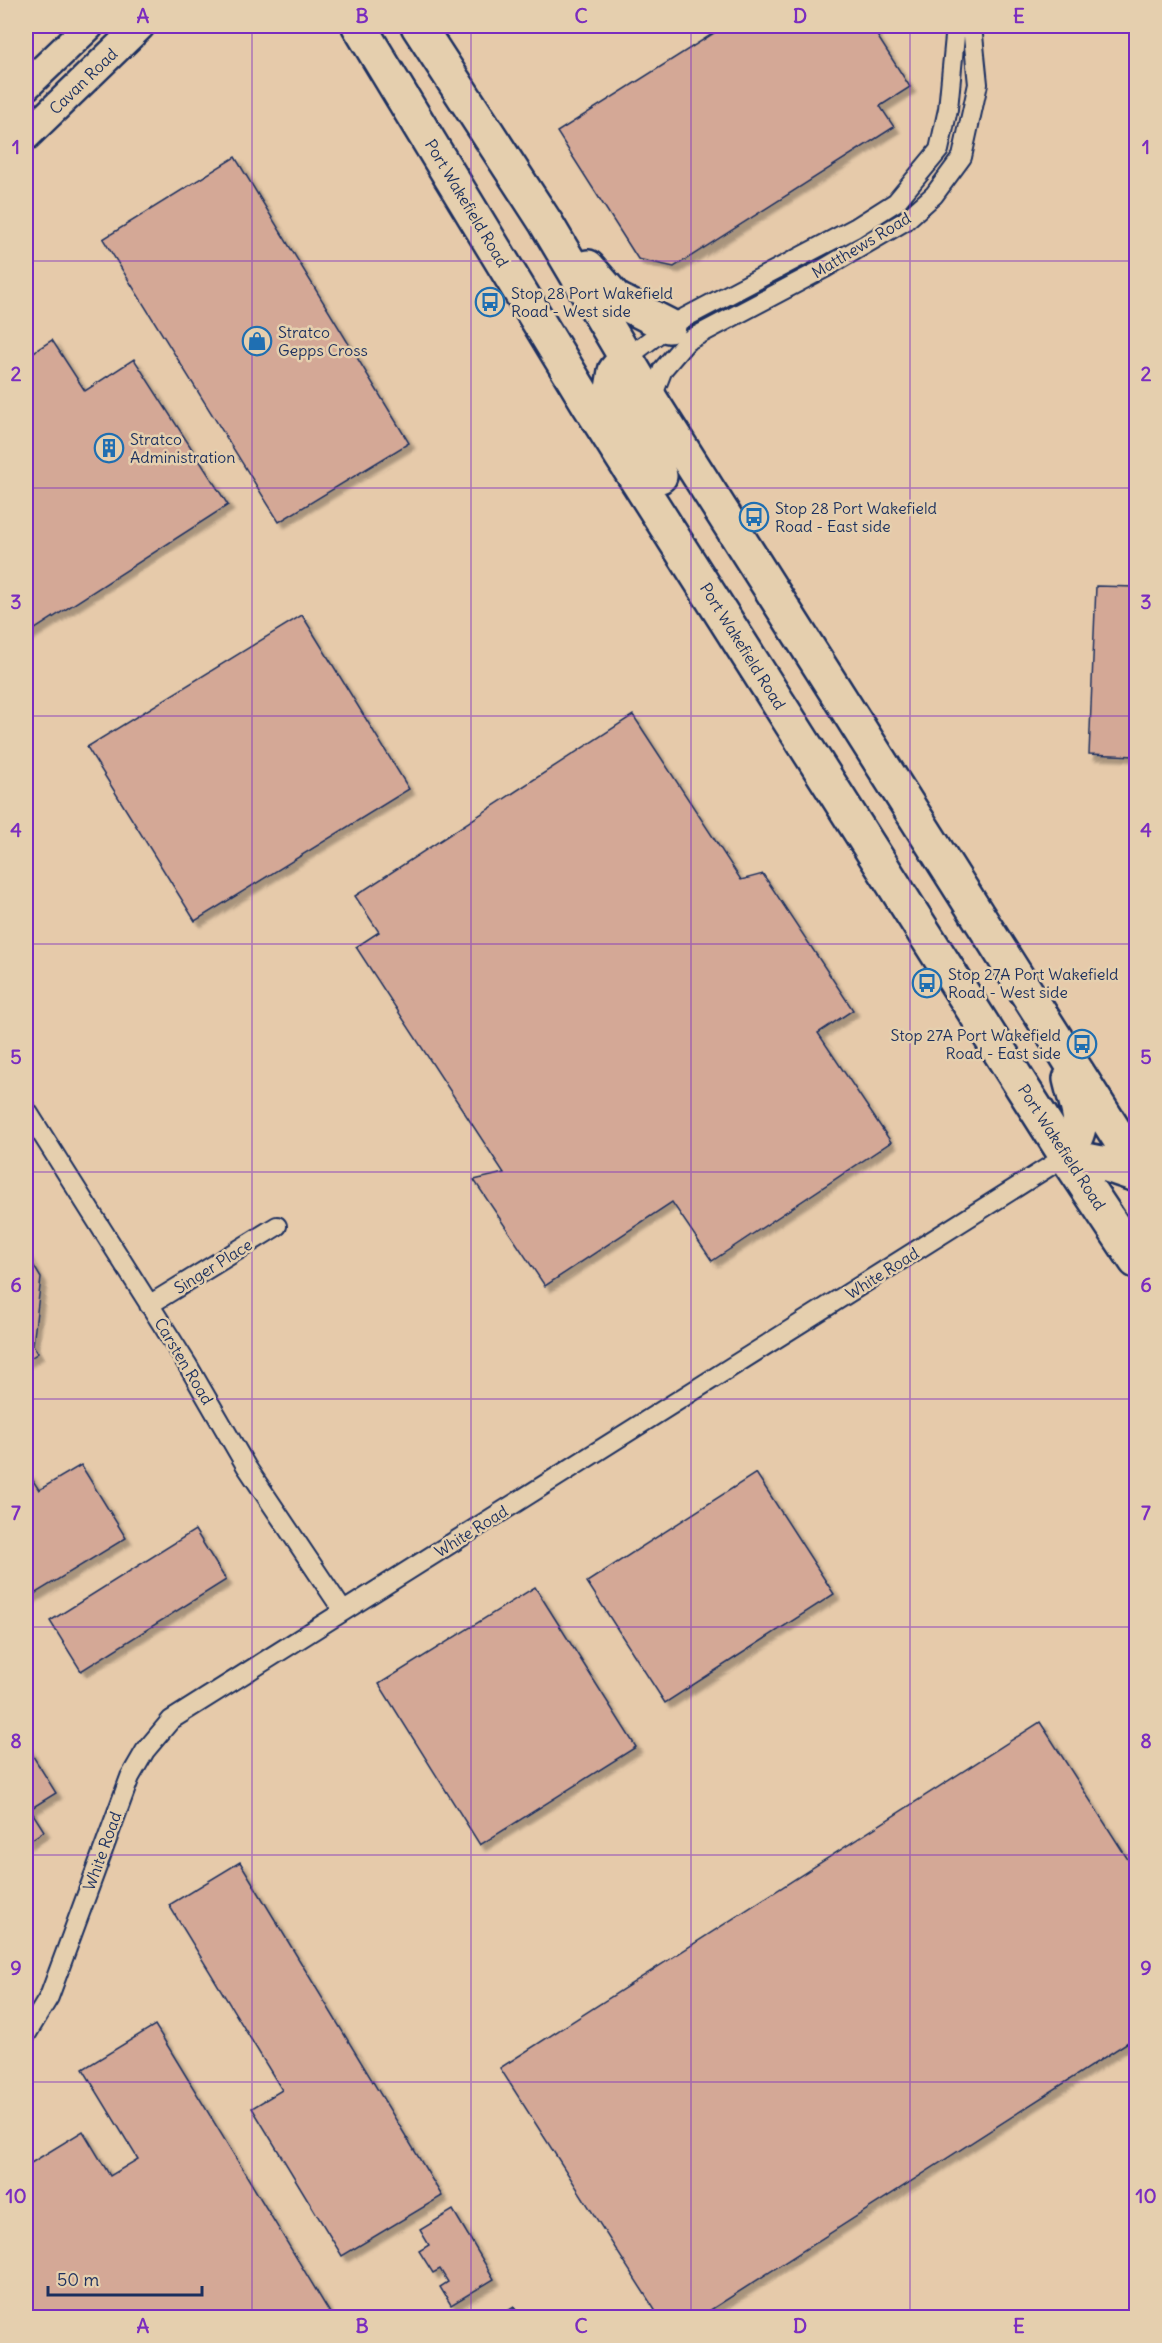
<svg xmlns="http://www.w3.org/2000/svg" width="1162" height="2343" viewBox="0 0 1162 2343" font-family="Delius,sans-serif">
	<style>
		.building { fill: #d4a896; stroke: #1b2f5e; stroke-width: 1.5; filter: url(#shadow) }
		.lines { fill: none; stroke-linecap: round; stroke-linejoin: round }
		.street-casing { stroke: #1b2f5e; stroke-width: 22 }
		.primary-casing { stroke: #1b2f5e; stroke-width: 33 }
		.highway-casing { stroke: #1b2f5e; stroke-width: 38 }
		.street { stroke: #e5cfae; stroke-width: 18 }
		.primary { stroke: #e5cfae; stroke-width: 28 }
		.highway { stroke: #e5cfae; stroke-width: 33 }
		.grid { fill: none; stroke: #7b2cbf; stroke-width: 1.5; stroke-opacity: 0.55 }
		.labels { text-anchor: middle; dominant-baseline: central; stroke-width: 5; stroke-linejoin: round; paint-order: stroke }
		.street-label { font-size: 16px; fill: #1b2f5e; stroke: #e5cfae }
		.poi-label { font-size: 16px; fill: #1b2f5e; stroke: #e5cfae; text-anchor: start }
		.neatline { fill: none; stroke: #7b2cbf; stroke-width: 2 }
		.grid-label { font-size: 20px; text-anchor: middle; font-weight: bold; fill: #7b2cbf }
	</style>
	<defs>
		<filter id="shadow"><feDropShadow dx="5.5" dy="5.5" stdDeviation="1.5" flood-color="#0004"/></filter>
	</defs>
	<rect width="100%" height="100%" fill="#e6caaa"/>
	<filter id="ink" filterUnits="userSpaceOnUse"><feTurbulence type="fractalNoise" baseFrequency=".0167" numOctaves="2"/><feDisplacementMap in="SourceGraphic" scale="12" xChannelSelector="R" yChannelSelector="G"/><feConvolveMatrix kernelMatrix="1 2 1 2 8 2 1 2 1" color-interpolation-filters="sRGB"/></filter>
	<g filter="url(#ink)">
		<path class="building" d="M725,26h146l39,61 -30,19 14,21 -220,140 -36,-8 -81,-127z
			M235,157l174,286 -130,79 -176,-283z
			M52,340l33,51 49,-32 94,146 -202,130v-278z
			M1096,586l40,1v169l-47,-2z
			M302,615l107,174 -214,132 -108,-174z
			M633,715l108,165 22,-6 90,136 -35,23 73,109 -179,119 -40,-59 -127,84 -71,-106 30,-7 -148,-226 23,-15 -24,-36z
			M26,1253l15,25 -8,67 5,8 -12,8z
			M81,1465l45,73 -100,61v-124l2,-2 11,17z
			M756,1473l78,121 -169,109 -78,-121z
			M195,1530l31,50 -145,91 -31,-50z
			M535,1587l101,160 -156,98 -101,-161z
			M1040,1722l96,150v165l-438,281h-38l-160,-250z
			M26,1745l30,48 -26,16 14,22 -18,12z
			M240,1862l202,334 -100,60 -90,-148 30,-18 -113,-185z
			M155,2025l178,293h-299l-8,-14v-138l57,-35 27,45 28,-17 -55,-90z
			M453,2210l41,69 -43,26 -11,-18 8,-5 -8,-13 -7,4 -14,-22 10,-6 -9,-15z
			M514,2307l7,11h-25z"/>
		<g class="lines">
			<g class="street-casing">
				<path id="street" d="M625,359l44,-33 186,-98 41,-26 43,-52 9,-41 8,-83
					M651,400l12,-31 24,-28 138,-73 80,-47 29,-26 28,-38 16,-73 -6,-58
					M26,1109l161,255 59,102 97,145
					M149,1305l128,-79
					M26,2035l23,-38 81,-220 15,-26 26,-31 895,-564"/>
			</g>
			<g class="primary-casing">
				<path id="primary" d="M26,86l63,-60
					M26,136l114,-110"/>
			</g>
			<g class="highway-casing">
				<path id="highway" d="M359,26l230,379 477,751 70,105
					M418,26l128,197 105,177 485,765
					M588,267l28,32 53,27
					M625,359l-10,12 -3,18 48,87
					M1066,1156c22,-36 13,-38 4,-77
					M1066,1156l35,7 35,12"/>
			</g>
			<use href="#street" class="street"/>
			<use href="#primary" class="primary"/>
			<use href="#highway" class="highway"/>
		</g>
	</g>
	<path class="grid" d="M252,26v2292M471,26v2292M691,26v2292M910,26v2292M26,261h1110M26,488h1110M26,716h1110M26,944h1110M26,1172h1110M26,1399h1110M26,1627h1110M26,1855h1110M26,2082h1110"/>
	<defs>
		<g id="bus-ring" transform="scale(1.5)"><circle r="9.5" fill="#e5cfae" stroke="#1f6fb2" stroke-width="1.5"/><path d="M-5-6H5V4H4V6H2V4H-2V6H-4V4H-5ZM-3.5-4V0h7V-4ZM-3.5 1.2v1.5H-2V1.2ZM2 1.2v1.5H3.5V1.2Z" fill="#1f6fb2"/></g>
		<g id="shop-ring" transform="scale(1.5)"><circle r="9.5" fill="#e5cfae" stroke="#1f6fb2" stroke-width="1.5"/><path d="M-5-2.5h2.3a2.7 3.5 0 0 1 5.4 0H5L5.5 6h-11ZM-1.5-2.5h3a1.5 2.3 0 0 0-3 0Z" fill="#1f6fb2"/></g>
		<g id="building-ring" transform="scale(1.5)"><circle r="9.5" fill="#e5cfae" stroke="#1f6fb2" stroke-width="1.5"/><path d="M-4-6H4V6H1V3H-1V6H-4ZM-2.5-4.3h1.7v1.8h-1.7ZM.8-4.3h1.7v1.8H.8ZM-2.5-1h1.7V.8h-1.7ZM.8-1h1.7V.8H.8Z" fill="#1f6fb2"/></g>
	</defs>
	<g fill-rule="evenodd">
		<use href="#bus-ring" x="490" y="302"/>
		<use href="#shop-ring" x="257" y="341"/>
		<use href="#building-ring" x="109" y="448"/>
		<use href="#bus-ring" x="754" y="517"/>
		<use href="#bus-ring" x="927" y="983"/>
		<use href="#bus-ring" x="1082" y="1044"/>
	</g>
	<g class="labels">
		<g class="street-label">
			<text transform="translate(83 81) rotate(-44)">Cavan Road</text>
			<text transform="translate(467 203) rotate(59)">Port Wakefield Road</text>
			<text transform="translate(861 245) rotate(-31)">Matthews Road</text>
			<text transform="translate(743 646) rotate(58)">Port Wakefield Road</text>
			<text transform="translate(1062 1147) rotate(57)">Port Wakefield Road</text>
			<text transform="translate(213 1266) rotate(-32)">Singer Place</text>
			<text transform="translate(882 1273) rotate(-32)">White Road</text>
			<text transform="translate(184 1361) rotate(59)">Carsten Road</text>
			<text transform="translate(471 1531) rotate(-32)">White Road</text>
			<text transform="translate(102 1851) rotate(-70)">White Road</text>
		</g>
		<g class="poi-label">
			<text x="511" y="293">Stop 28 Port Wakefield<tspan x="511" dy="18">Road - West side</tspan></text>
			<text x="278" y="332">Stratco<tspan x="278" dy="18">Gepps Cross</tspan></text>
			<text x="130" y="439">Stratco<tspan x="130" dy="18">Administration</tspan></text>
			<text x="775" y="508">Stop 28 Port Wakefield<tspan x="775" dy="18">Road - East side</tspan></text>
			<text x="948" y="974">Stop 27A Port Wakefield<tspan x="948" dy="18">Road - West side</tspan></text>
			<text x="1061" y="1035" text-anchor="end">Stop 27A Port Wakefield<tspan x="1061" dy="18">Road - East side</tspan></text>
		</g>
	</g>
	<rect width="1162" height="2343" fill="none" stroke="#e5cfae" stroke-width="66"/>
	<path d="M48 2286v9h154v-9" fill="none" stroke="#1b2f5e" stroke-width="3"/>
	<text x="57" y="2286" font-size="18" fill="#1b2f5e" stroke="#e5cfae" stroke-width="4.5" paint-order="stroke">50 m</text>
	<rect x="33" y="33" width="1096" height="2277" class="neatline"/>
	<g class="grid-label">
		<text x="143" y="23">A</text>
		<text x="362" y="23">B</text>
		<text x="581" y="23">C</text>
		<text x="800" y="23">D</text>
		<text x="1019" y="23">E</text>
		<text x="16" y="154">1</text>
		<text x="1146" y="154">1</text>
		<text x="16" y="381">2</text>
		<text x="1146" y="381">2</text>
		<text x="16" y="609">3</text>
		<text x="1146" y="609">3</text>
		<text x="16" y="837">4</text>
		<text x="1146" y="837">4</text>
		<text x="16" y="1064">5</text>
		<text x="1146" y="1064">5</text>
		<text x="16" y="1292">6</text>
		<text x="1146" y="1292">6</text>
		<text x="16" y="1520">7</text>
		<text x="1146" y="1520">7</text>
		<text x="16" y="1748">8</text>
		<text x="1146" y="1748">8</text>
		<text x="16" y="1975">9</text>
		<text x="1146" y="1975">9</text>
		<text x="16" y="2203">10</text>
		<text x="1146" y="2203">10</text>
		<text x="143" y="2333">A</text>
		<text x="362" y="2333">B</text>
		<text x="581" y="2333">C</text>
		<text x="800" y="2333">D</text>
		<text x="1019" y="2333">E</text>
	</g>
</svg>
